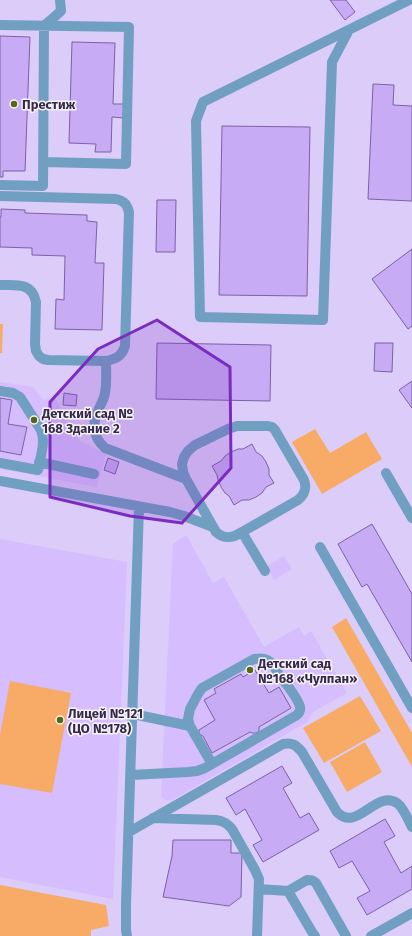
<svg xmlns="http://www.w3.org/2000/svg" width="412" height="936" viewBox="0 0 412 936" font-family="'Fira Sans',sans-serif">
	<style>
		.built { fill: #d5bdfe }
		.green { fill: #f7ab66 }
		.building { fill: #c7abf4; stroke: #7d61a5 }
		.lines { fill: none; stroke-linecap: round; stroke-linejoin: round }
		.minor { stroke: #719fc2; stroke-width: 10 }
		.marked { fill: #7b2cbf; fill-opacity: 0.2; stroke: #7b2cbf; stroke-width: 3; stroke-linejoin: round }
		.poi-dot { fill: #556814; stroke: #f7f4fc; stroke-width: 1.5 }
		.labels { text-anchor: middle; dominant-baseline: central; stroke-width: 3; stroke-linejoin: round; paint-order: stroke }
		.poi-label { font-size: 13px; font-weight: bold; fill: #352947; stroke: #f7f4fc; text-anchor: start }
	</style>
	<rect width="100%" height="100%" fill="#dcccf9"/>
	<path class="built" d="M0,382l33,5 10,13 12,-2 25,43 26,13 -9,33 -97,-18z
		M186,535l27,48 11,-6 40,70 35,-20 5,9 7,-5 36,62 -34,19 -6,10 -135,78h-7l-4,-4 12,-252z
		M0,539l127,23 -14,337 -113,-22z
		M284,556l8,13 -18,11 -8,-13z"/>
	<path class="green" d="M0,324h3l-1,29h-2z
		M315,429l15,24 36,-21 16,27 -60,35 -30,-52z
		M346,618l66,115v34l-80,-140z
		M10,681l61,12 -19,100 -52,-9v-49z
		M360,696l21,35 -57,32 -21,-35z
		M365,742l17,30 -35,20 -17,-30z
		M0,885l106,20 3,21 -18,4v6h-91z"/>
	<path class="building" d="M330,0h16l9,12 -10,8z
		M0,36l30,1 -5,134h-22v6h-3z
		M72,42l43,1 -2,61h11l-1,14 -11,-1 -1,35h-16l1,-8 -27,-1z
		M373,84l21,1 -1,20 19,1v95l-44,-2z
		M222,126l88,1 -3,169 -88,-1z
		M157,200h19l-1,52h-19z
		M1,209l24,1v3l62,2v6l10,1 -2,41h9l-2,67 -47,-1 1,-30 8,1 1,-44 -33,-1v-7l-32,-1v-30h1z
		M412,249v77l-4,3 -36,-50z
		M157,343l114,2 -1,56 -114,-2z
		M375,343h18l-1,29 -18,-1z
		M412,381v27l-13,-18z
		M64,393l13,2 -1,11 -13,-1z
		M0,398l12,2 -4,24 19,3 -6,28 -21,-4z
		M252,444l4,8 6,4 4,6 3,7v6l5,8 -8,4 -4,6 -6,4 -7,3h-7l-8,5 -5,-9 -4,-3 -4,-6 -3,-7 -1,-5 -5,-9 9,-5 4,-5 6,-4 7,-3h5z
		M108,458l11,4 -4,12 -11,-4z
		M372,524l40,70v68l-45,-78 -5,3 -24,-43z
		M255,670l14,23 10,-6 12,21 -32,19v4l-3,2h-4l-2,-1 -38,21 -9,-17 -4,-2v-4l16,-10 -11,-20 12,-7 -2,-4 27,-15 2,3z
		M282,766l10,17 -9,5 17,30 9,-5 10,17 -56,32 -10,-17 9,-5 -17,-31 -9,6 -10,-17z
		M385,819l10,17 -11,6 17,31 11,-7v23l-45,26 -10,-17 13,-7 -18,-30 -13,7 -9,-17z
		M173,840h58v13h11l-1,44 -12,9 -66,-9 9,-41z"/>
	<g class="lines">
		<path class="minor" d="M0,25l129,2 -3,137 -82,-2
			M349,30l-17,32 -9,258 -123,-3 -4,-196 7,-19 206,-102
			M0,185l43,1 1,-160 17,-15 -1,-11
			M0,196l116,3c8,2 11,5 13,13l-4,134c-3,10 -9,13 -19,15l-58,-1 -5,-1 -4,-3 -3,-5 -1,-7 1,-42c-4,-20 -20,-17 -36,-17
			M106,361c0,11 1,22 -1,32 -1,7 -5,12 -7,18 -7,14 -4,27 7,37l81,31
			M0,391l13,2 7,4 21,33c5,12 -1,28 -3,40l-38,-7
			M39,462l55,12
			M386,473l26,45
			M0,481l170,31 14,4 29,11
			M242,532l56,-32c7,-6 9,-12 6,-20l-29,-50 -3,-3 -4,-1h-31l-9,3 -33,16 -7,6 -4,6 -2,7 1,8 3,7 30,53c9,8 17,6 26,0l23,39
			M320,547l92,161
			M133,714l57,12
			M131,775l57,-3 9,-1 8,-3 92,-53c2,-2 4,-4 3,-8 -2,-9 -14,-23 -20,-31 -4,-5 -6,-12 -11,-15 -5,-3 -10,-3 -15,-2l-52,29 -4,6 -8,15 -2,10 2,7 22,38
			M153,818l63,2c7,1 11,3 16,9l23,41 4,9 -2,57
			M129,832l154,-88c9,-2 13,1 19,8l35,60c20,21 39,-23 60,-9 7,5 11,17 15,24
			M259,889l29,2
			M127,936l-1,-6v-26l13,-397
			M315,936l-3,-4 -24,-41 19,-11c4,0 6,0 9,3l30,53
			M371,936l41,-23"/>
	</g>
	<path class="marked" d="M157,320l73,47 1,101 -49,55 -52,-7 -80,-19v-95l48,-53z"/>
	<g class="poi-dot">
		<circle cx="14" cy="104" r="4"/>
		<circle cx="34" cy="420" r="4"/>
		<circle cx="250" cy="670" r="4"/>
		<circle cx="60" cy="720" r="4"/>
	</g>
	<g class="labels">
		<g class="poi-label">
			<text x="22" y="104">Престиж</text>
			<text x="42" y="413">Детский сад №<tspan x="42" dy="15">168 Здание 2</tspan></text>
			<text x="258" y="663">Детский сад<tspan x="258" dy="15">№168 «Чулпан»</tspan></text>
			<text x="68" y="713">Лицей №121<tspan x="68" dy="15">(ЦО №178)</tspan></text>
		</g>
	</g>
</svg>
